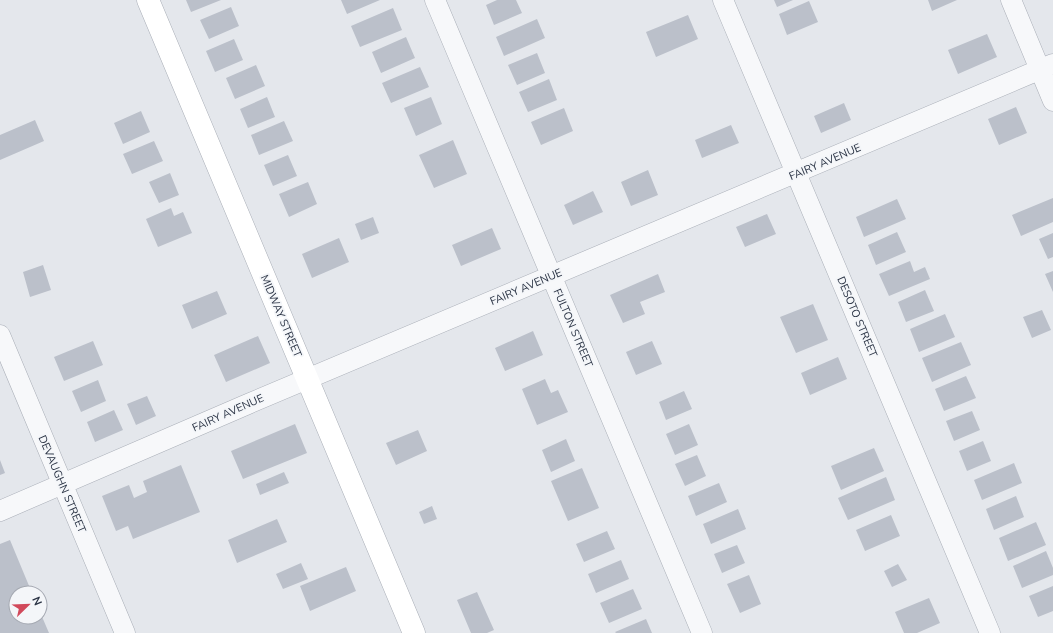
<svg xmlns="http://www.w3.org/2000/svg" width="1053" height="633" viewBox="0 0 1053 633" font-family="'Nunito Sans',sans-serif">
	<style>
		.building { fill: #bbc0ca }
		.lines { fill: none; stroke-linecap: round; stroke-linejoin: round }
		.street-casing { stroke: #a9aeb7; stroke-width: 21 }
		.secondary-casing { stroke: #a9aeb7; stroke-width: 23 }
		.street { stroke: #f7f8fa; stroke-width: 20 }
		.secondary { stroke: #fff; stroke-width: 22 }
		.labels { text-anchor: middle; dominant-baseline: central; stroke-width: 3.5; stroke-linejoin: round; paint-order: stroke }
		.street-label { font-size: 11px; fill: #2b3445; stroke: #f4f6f9 }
	</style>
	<rect width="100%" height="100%" fill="#e4e7ec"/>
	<path class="building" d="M186,0h35l-30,12z
		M341,0h39l-33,14z
		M497,0h19l6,13 -28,12 -8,-20z
		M774,0h19l-16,7z
		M928,0h29l-25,11z
		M809,1l9,21 -31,13 -8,-21z
		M231,7l8,19 -30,13 -9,-19z
		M393,8l9,22 -42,17 -9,-21z
		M688,15l10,24 -42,18 -10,-25z
		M537,19l8,19 -41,18 -8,-19z
		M987,34l10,23 -39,17 -10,-24z
		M406,37l9,21 -34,15 -9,-21z
		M234,39l9,21 -28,12 -9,-21z
		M537,53l8,20 -28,12 -9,-20z
		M256,65l9,21 -30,13 -9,-21z
		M420,67l9,20 -38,16 -9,-20z
		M549,79l8,21 -29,12 -9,-20z
		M267,97l8,20 -27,11 -8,-19z
		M431,97l11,27 -26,12 -12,-28z
		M844,103l7,17 -30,13 -7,-17z
		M1016,107l11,26 -28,12 -11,-26z
		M564,108l9,23 -32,14 -10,-23z
		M141,111l9,21 -27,12 -9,-21z
		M35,120l9,21 -44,19v-25z
		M284,121l9,20 -34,14 -8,-20z
		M731,125l8,18 -37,15 -7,-18z
		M453,140l14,34 -33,14 -15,-33z
		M154,141l9,20 -31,13 -9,-20z
		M288,155l9,21 -24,10 -9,-21z
		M648,170l10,25 -27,11 -10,-24z
		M170,173l9,22 -20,8 -10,-21z
		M308,182l9,22 -28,13 -10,-23z
		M593,191l10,21 -30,13 -9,-20z
		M1053,198v24l-32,14 -9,-21z
		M897,199l9,20 -42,18 -8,-20z
		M171,208l3,8 9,-4 9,21 -34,14 -12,-28z
		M767,214l9,20 -31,13 -9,-20z
		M373,217l6,16 -18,7 -6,-16z
		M492,228l9,21 -40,17 -9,-21z
		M897,232l9,20 -30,13 -8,-20z
		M1053,233v24l-5,2 -9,-20z
		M339,238l10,24 -37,16 -10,-24z
		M910,261l4,11 11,-5 5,12 -41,17 -10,-22z
		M43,265l8,25 -21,7 -7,-25z
		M1053,271v21l-8,-18z
		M658,274l7,18 -25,10 5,12 -22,9 -13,-28z
		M925,290l9,21 -28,11 -8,-20z
		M217,291l10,23 -35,15 -10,-24z
		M813,304l15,36 -32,13 -16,-36z
		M1042,310l9,20 -19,8 -9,-21z
		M945,314l10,23 -36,15 -9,-23z
		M533,331l10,24 -38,16 -10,-23z
		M258,336l12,27 -44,19 -12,-27z
		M93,341l10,24 -39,16 -10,-24z
		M652,341l10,23 -26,11 -10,-23z
		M961,342l10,23 -39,17 -10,-24z
		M838,357l9,22 -37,16 -9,-22z
		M966,376l10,22 -32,13 -9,-22z
		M545,379l6,14 7,-3 10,22 -31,13 -15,-36z
		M98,380l8,21 -25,11 -9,-21z
		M684,391l8,18 -26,11 -7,-18z
		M147,396l9,20 -20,9 -9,-21z
		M114,410l9,20 -28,12 -8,-20z
		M972,411l8,19 -26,11 -8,-20z
		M295,424l12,29 -64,26 -12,-28z
		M689,424l9,21 -23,10 -9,-21z
		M418,430l9,21 -31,14 -10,-22z
		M566,439l9,22 -24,11 -9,-22z
		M983,441l8,20 -24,10 -8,-20z
		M874,448l10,23 -43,19 -10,-24z
		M697,455l9,21 -21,10 -10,-22z
		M0,460l5,13 -5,2z
		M1014,463l8,20 -40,17 -8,-20z
		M181,465l19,47 -67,27 -5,-13 -12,5 -14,-35 27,-11 5,13 13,-6 -4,-11z
		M582,468l17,40 -31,13 -17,-40z
		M284,472l5,11 -29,12 -4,-11z
		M886,477l9,23 -47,20 -10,-22z
		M719,483l8,19 -31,14 -8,-20z
		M1016,496l8,21 -30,13 -8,-21z
		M432,506l5,13 -13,5 -5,-12z
		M738,509l8,20 -35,15 -8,-20z
		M891,515l9,21 -35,15 -9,-21z
		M277,519l10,23 -50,21 -9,-23z
		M1036,522l10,23 -38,16 -9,-23z
		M607,531l8,18 -31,13 -8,-18z
		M10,540l22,53h-16v24h24v-5l9,21h-49v-89z
		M737,545l8,18 -23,10 -8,-19z
		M1046,551l7,17v7l-31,13 -9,-22z
		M621,560l8,19 -33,14 -8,-19z
		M301,563l7,16 -25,10 -7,-15z
		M898,564l9,16 -15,7 -8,-16z
		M346,567l10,24 -46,20 -10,-25z
		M749,575l12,29 -21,9 -13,-29z
		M1053,586v25l-15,6 -9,-21z
		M633,589l9,20 -33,14 -9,-20z
		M477,592l17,38 -7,3h-16l-14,-33z
		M929,598l11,25 -23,10h-13l-9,-21z
		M646,619l6,14h-36l-1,-1z"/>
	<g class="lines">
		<g class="street-casing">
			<path id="street" d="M435,0l267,633
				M723,0l267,633
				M1011,0l42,101
				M0,335l125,298
				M0,511l248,-107 805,-340"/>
		</g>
		<g class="secondary-casing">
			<path id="secondary" d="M148,0l266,633"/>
		</g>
		<use href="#street" class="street"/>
		<use href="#secondary" class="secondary"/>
	</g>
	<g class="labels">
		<g class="street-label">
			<text transform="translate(825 162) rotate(-23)">FAIRY AVENUE</text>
			<text transform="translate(526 287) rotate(-23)">FAIRY AVENUE</text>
			<text transform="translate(281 316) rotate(67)">MIDWAY STREET</text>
			<text transform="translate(857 317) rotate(67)">DESOTO STREET</text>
			<text transform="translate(573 328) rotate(67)">FULTON STREET</text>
			<text transform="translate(228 413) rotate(-24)">FAIRY AVENUE</text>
			<text transform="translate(62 484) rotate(67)">DEVAUGHN STREET</text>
		</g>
	</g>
	<g transform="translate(28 605) rotate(67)"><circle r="19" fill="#f4f6f9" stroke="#a4a8b1"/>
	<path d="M0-3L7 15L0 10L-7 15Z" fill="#d1495b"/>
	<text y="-6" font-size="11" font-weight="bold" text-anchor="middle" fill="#2b3445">N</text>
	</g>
</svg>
